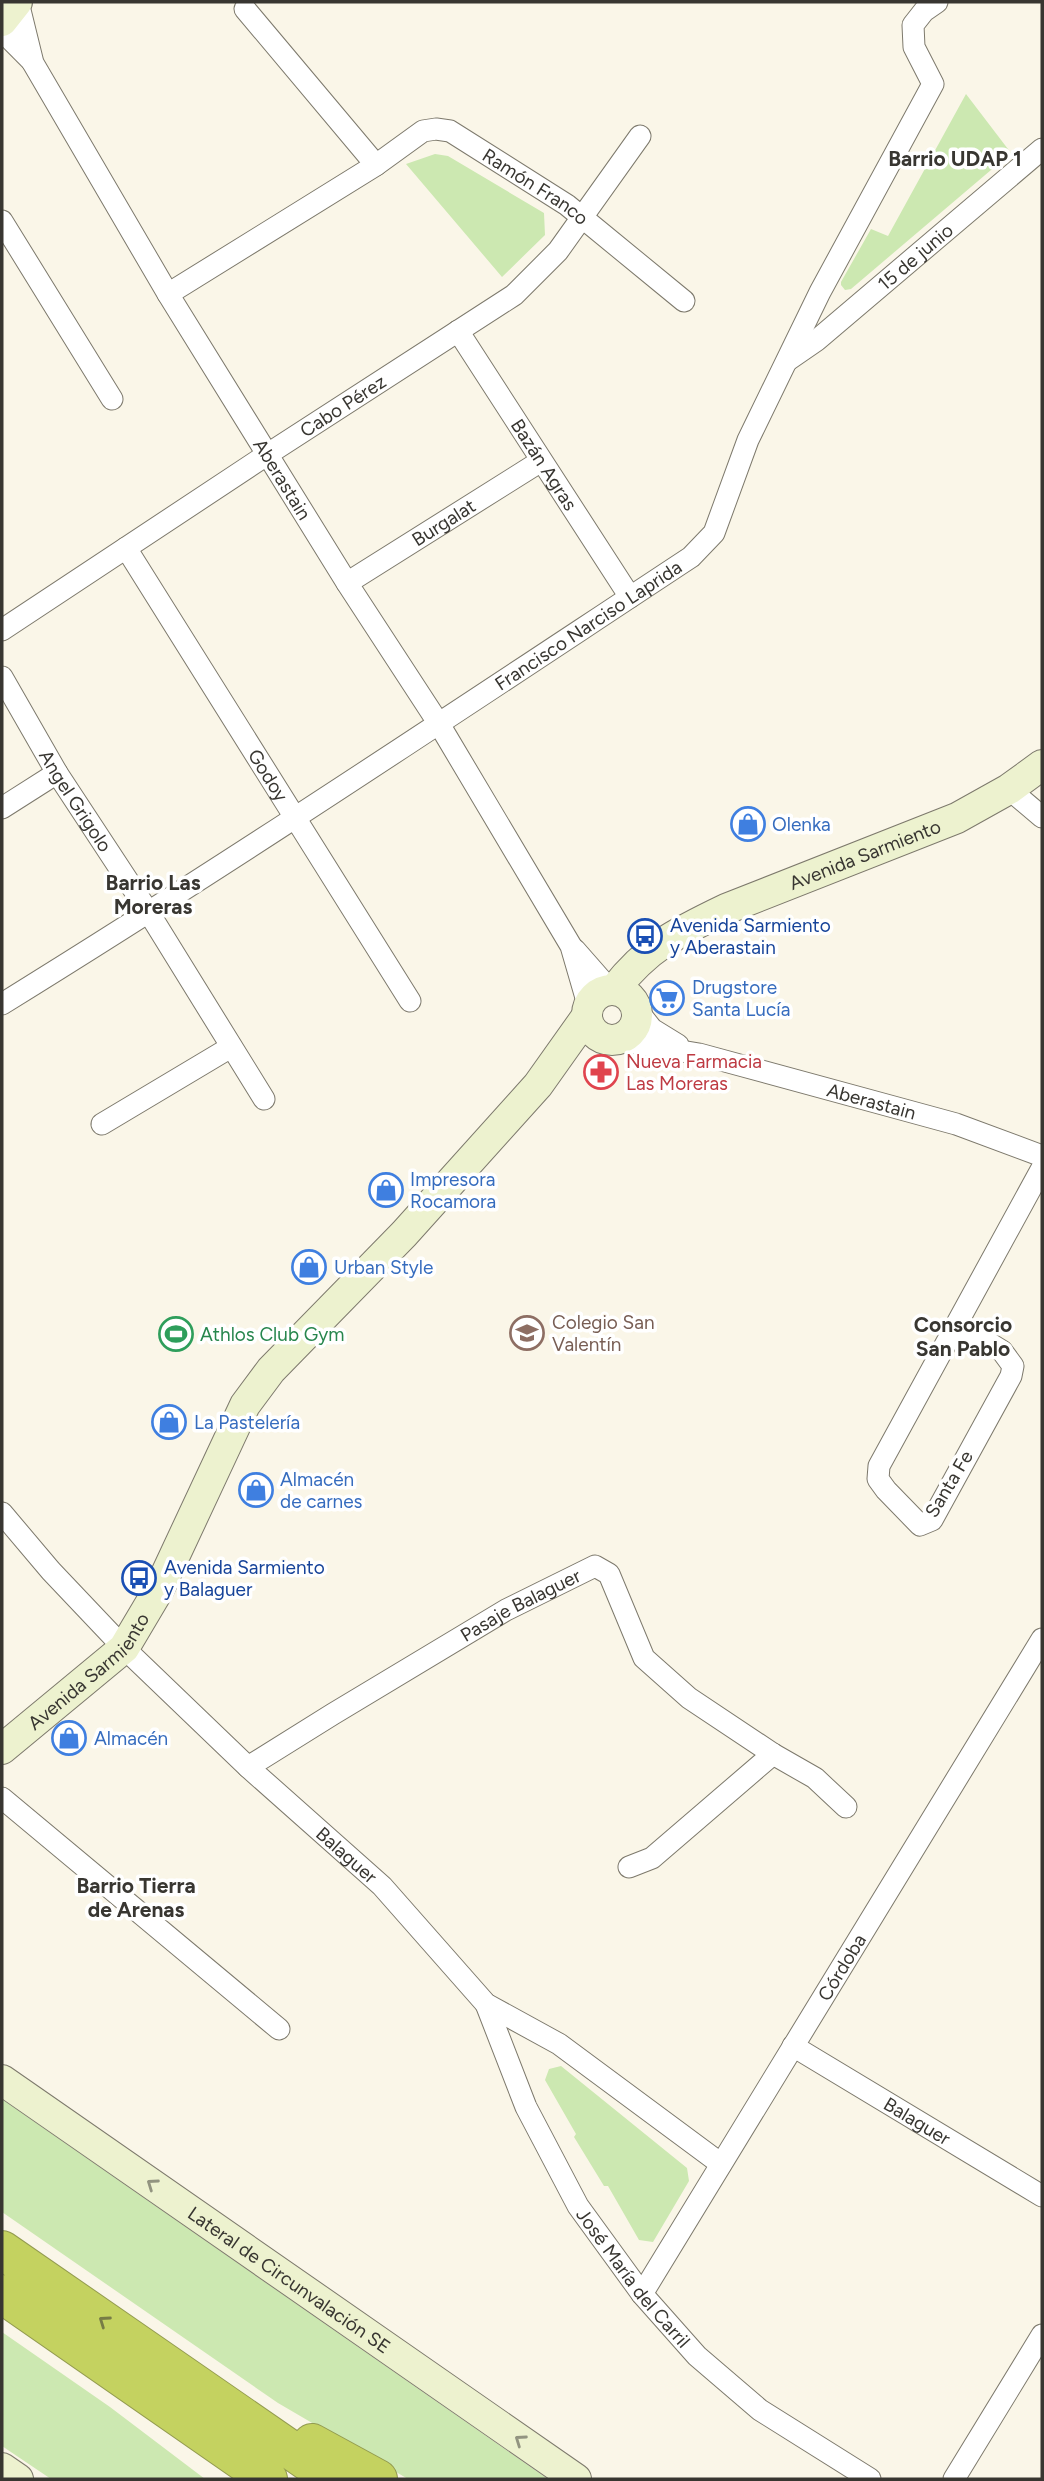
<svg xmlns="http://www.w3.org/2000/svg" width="1044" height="2481" viewBox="0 0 1044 2481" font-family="Figtree,sans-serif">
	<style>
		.green { fill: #cce8b1 }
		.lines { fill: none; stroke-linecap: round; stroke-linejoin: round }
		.street-casing { stroke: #7d796c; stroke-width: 23 }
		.secondary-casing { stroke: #7d796c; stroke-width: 32 }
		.highway-casing { stroke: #939b50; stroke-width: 40 }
		.street { stroke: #fff; stroke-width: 21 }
		.secondary { stroke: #edf2cf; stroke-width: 30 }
		.highway { stroke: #c4d260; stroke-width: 38 }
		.oneway { stroke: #929480 }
		.oneway2 { stroke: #777c46 }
		.labels { text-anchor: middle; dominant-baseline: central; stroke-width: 7; stroke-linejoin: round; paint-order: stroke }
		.street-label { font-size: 19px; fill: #383631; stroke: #fff }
		.shop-label { font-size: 19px; fill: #366cbe; stroke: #fff; text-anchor: start }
		.transit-label { font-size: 19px; fill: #164399; stroke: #fff; text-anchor: start }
		.health-label { font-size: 19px; fill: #be3a42; stroke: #fff; text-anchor: start }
		.education-label { font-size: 19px; fill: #785e54; stroke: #fff; text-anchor: start }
		.leisure-label { font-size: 19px; fill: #27864d; stroke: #fff; text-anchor: start }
		.neighbourhood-label { font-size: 21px; font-weight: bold; fill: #383631; stroke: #fff }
	</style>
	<rect width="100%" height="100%" fill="#faf6e8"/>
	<path class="green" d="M966,94l45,59 -160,136 -6,1 -4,-5v-3l30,-53 17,7z
		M435,154l13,2 96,57 1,22 -43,42 -96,-113z
		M561,2066l126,102 2,13 -36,61 -14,-2 -31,-54h-4l-30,-49 2,-3 -31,-54 4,-11z
		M2,2099l546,380h-140l-130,-76 -276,-191z
		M2,2332l108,75 95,72h-154l-49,-33z"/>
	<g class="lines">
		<g class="street-casing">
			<g id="street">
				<path id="s1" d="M18,2l15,61 135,231 179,289 92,141 132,222 18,62"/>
				<path d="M245,9l131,156"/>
				<path d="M2,31l30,30"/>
				<path d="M2,221l110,178"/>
				<path id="s2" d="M168,294l208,-129 47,-34 13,-2 14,2 117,74 117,96"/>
				<path id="s3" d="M458,331l172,266"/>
				<path id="s4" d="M788,360l29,-20 225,-191"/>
				<path id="s5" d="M126,548l284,453"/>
				<path id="s6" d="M347,583l194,-122"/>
				<path id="s7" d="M2,630l266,-176 246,-159 44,-44 82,-115"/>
				<path id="s8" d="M2,677l55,96 92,140 115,186"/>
				<path d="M1009,789l33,28"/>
				<path d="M2,808l55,-35"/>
				<path d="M575,950l36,41"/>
				<path id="s9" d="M2,1004c233,-144 460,-296 689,-447l23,-24 34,-93 72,-148 113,-208 -19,-37 -1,-22 11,-14 13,-9"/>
				<path d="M637,1010l15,19 26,16"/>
				<path id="s10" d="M615,1040l84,14 257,70 86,32"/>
				<path d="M102,1124l129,-77"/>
				<path d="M958,1324l44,27 11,15 -2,10 -79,144 -12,5 -34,-35 -8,-11 1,-13 163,-298"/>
				<path id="s11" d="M2,1513l49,58 73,77 124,119 134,119 104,118 73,40 162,120"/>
				<path id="s12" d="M248,1767l85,-53 173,-104 89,-44 14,8 35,84 45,40 84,56 42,24 31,29"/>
				<path d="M2,1798l277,231"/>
				<path d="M629,1867l23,-9 121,-104"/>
				<path id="s13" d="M486,2004l40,103 52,99 64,88 55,62 63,54 110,69"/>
				<path id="s14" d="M793,2046l249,150"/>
				<path id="s15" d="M642,2294l400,-655"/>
				<path d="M954,2479l88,-144"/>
			</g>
		</g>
		<g class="secondary-casing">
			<g id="secondary">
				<path d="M2,21l15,-19"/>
				<path id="s16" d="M614,990c33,-43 64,-58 112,-81l231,-91 52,-29 33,-24"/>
				<circle cx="612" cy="1015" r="25"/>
				<path id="s17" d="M2,1749l122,-101 35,-59 86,-184 26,-35 133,-136 134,-149 49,-69"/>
				<path id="s18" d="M2,2080l574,399"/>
				<path d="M2,2468l16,11"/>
			</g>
		</g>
		<g class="highway-casing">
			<path id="highway" d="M2,2250l331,229
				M2,2294l266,185
				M312,2443l66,36"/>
		</g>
		<use href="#street" class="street"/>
		<use href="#secondary" class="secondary"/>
		<use href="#highway" class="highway"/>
	</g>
	<defs><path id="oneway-chevron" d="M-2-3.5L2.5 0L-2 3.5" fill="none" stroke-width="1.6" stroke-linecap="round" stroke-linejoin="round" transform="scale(1.75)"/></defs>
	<g class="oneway">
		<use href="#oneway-chevron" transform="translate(152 2184) rotate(-145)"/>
		<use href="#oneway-chevron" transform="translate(520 2440) rotate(-145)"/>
	</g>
	<use class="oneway2" href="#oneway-chevron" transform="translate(104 2321) rotate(-145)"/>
	<defs>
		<g id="shop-ring" transform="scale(1.75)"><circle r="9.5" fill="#fff" stroke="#3f7fe0" stroke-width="1.5"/><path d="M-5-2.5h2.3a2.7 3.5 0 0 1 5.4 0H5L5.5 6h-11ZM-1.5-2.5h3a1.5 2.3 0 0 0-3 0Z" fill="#3f7fe0"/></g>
		<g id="bus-ring" transform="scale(1.75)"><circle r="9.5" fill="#fff" stroke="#1a4fb4" stroke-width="1.5"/><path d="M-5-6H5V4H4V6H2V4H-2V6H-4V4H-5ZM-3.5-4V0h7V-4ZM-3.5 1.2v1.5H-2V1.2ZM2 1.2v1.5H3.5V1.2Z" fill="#1a4fb4"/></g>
		<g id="supermarket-ring" transform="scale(1.75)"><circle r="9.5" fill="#fff" stroke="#3f7fe0" stroke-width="1.5"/><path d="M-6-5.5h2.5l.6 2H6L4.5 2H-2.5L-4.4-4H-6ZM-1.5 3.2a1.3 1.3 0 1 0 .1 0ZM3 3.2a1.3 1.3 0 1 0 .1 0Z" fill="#3f7fe0"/></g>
		<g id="pharmacy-ring" transform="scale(1.75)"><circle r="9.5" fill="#fff" stroke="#e0444e" stroke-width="1.5"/><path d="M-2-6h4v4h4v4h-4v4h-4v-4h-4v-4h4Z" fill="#e0444e"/></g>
		<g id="school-ring" transform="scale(1.75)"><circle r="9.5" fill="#fff" stroke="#8d6e63" stroke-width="1.5"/><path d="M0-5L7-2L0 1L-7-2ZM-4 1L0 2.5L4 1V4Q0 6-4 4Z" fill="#8d6e63"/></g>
		<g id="stadium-ring" transform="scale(1.75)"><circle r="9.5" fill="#fff" stroke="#2e9e5b" stroke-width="1.5"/><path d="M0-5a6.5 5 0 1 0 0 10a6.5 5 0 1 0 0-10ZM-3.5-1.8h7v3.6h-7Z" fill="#2e9e5b"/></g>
	</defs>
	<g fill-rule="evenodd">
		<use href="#shop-ring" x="748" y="824"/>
		<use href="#bus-ring" x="645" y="936"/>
		<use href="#supermarket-ring" x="667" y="998"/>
		<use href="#pharmacy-ring" x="601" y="1072"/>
		<use href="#shop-ring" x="386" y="1190"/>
		<use href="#shop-ring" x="309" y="1267"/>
		<use href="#school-ring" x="527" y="1333"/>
		<use href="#stadium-ring" x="176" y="1334"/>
		<use href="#shop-ring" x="169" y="1422"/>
		<use href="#shop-ring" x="256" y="1490"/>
		<use href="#bus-ring" x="139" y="1578"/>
		<use href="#shop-ring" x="69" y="1738"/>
	</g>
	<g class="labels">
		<g class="street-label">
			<text stroke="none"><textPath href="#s2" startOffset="432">Ramón Franco</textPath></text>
			<text stroke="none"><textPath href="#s4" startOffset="164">15 de junio</textPath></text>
			<text stroke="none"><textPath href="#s7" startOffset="408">Cabo Pérez</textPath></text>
			<text stroke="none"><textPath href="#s3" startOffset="159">Bazán Agras</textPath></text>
			<text stroke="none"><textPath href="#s1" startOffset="548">Aberastain</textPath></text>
			<text stroke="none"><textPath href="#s6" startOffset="114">Burgalat</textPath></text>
			<text stroke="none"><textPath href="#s9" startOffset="698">Francisco Narciso Laprida</textPath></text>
			<text stroke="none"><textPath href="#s5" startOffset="268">Godoy</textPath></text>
			<text stroke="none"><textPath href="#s8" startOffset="144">Angel Grigolo</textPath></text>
			<text stroke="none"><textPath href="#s16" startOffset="289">Avenida Sarmiento</textPath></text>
			<text stroke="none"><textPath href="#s10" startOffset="264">Aberastain</textPath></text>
			<text transform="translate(949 1484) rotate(-59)">Santa Fe</text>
			<text stroke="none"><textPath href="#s12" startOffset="317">Pasaje Balaguer</textPath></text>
			<text stroke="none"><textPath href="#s17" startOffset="117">Avenida Sarmiento</textPath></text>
			<text stroke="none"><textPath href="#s11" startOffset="486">Balaguer</textPath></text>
			<text stroke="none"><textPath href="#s15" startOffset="383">Córdoba</textPath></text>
			<text stroke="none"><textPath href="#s14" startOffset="145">Balaguer</textPath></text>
			<text stroke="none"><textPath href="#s13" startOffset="313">José María del Carril</textPath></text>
			<text stroke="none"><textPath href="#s18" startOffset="350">Lateral de Circunvalación SE</textPath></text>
		</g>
		<g class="shop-label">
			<text x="772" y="824">Olenka</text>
			<text x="692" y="987">Drugstore<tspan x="692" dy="22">Santa Lucía</tspan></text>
			<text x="410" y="1179">Impresora<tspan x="410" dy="22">Rocamora</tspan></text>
			<text x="334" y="1267">Urban Style</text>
			<text x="194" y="1422">La Pastelería</text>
			<text x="280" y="1479">Almacén<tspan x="280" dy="22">de carnes</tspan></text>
			<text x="94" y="1738">Almacén</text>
		</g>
		<g class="transit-label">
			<text x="670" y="925">Avenida Sarmiento<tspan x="670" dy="22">y Aberastain</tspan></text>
			<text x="164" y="1567">Avenida Sarmiento<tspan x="164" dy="22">y Balaguer</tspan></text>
		</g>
		<g class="health-label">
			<text x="626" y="1061">Nueva Farmacia<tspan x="626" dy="22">Las Moreras</tspan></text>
		</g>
		<g class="education-label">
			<text x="552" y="1322">Colegio San<tspan x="552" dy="22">Valentín</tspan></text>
		</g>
		<g class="leisure-label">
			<text x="200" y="1334">Athlos Club Gym</text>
		</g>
		<g class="neighbourhood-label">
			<text x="955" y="158">Barrio UDAP 1</text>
			<text x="153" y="882">Barrio Las<tspan x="153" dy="24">Moreras</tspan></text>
			<text x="963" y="1324">Consorcio<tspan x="963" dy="24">San Pablo</tspan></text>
			<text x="136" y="1885">Barrio Tierra<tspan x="136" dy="24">de Arenas</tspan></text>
		</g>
	</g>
	<rect width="1044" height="2481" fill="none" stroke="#383631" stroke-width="7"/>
</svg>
